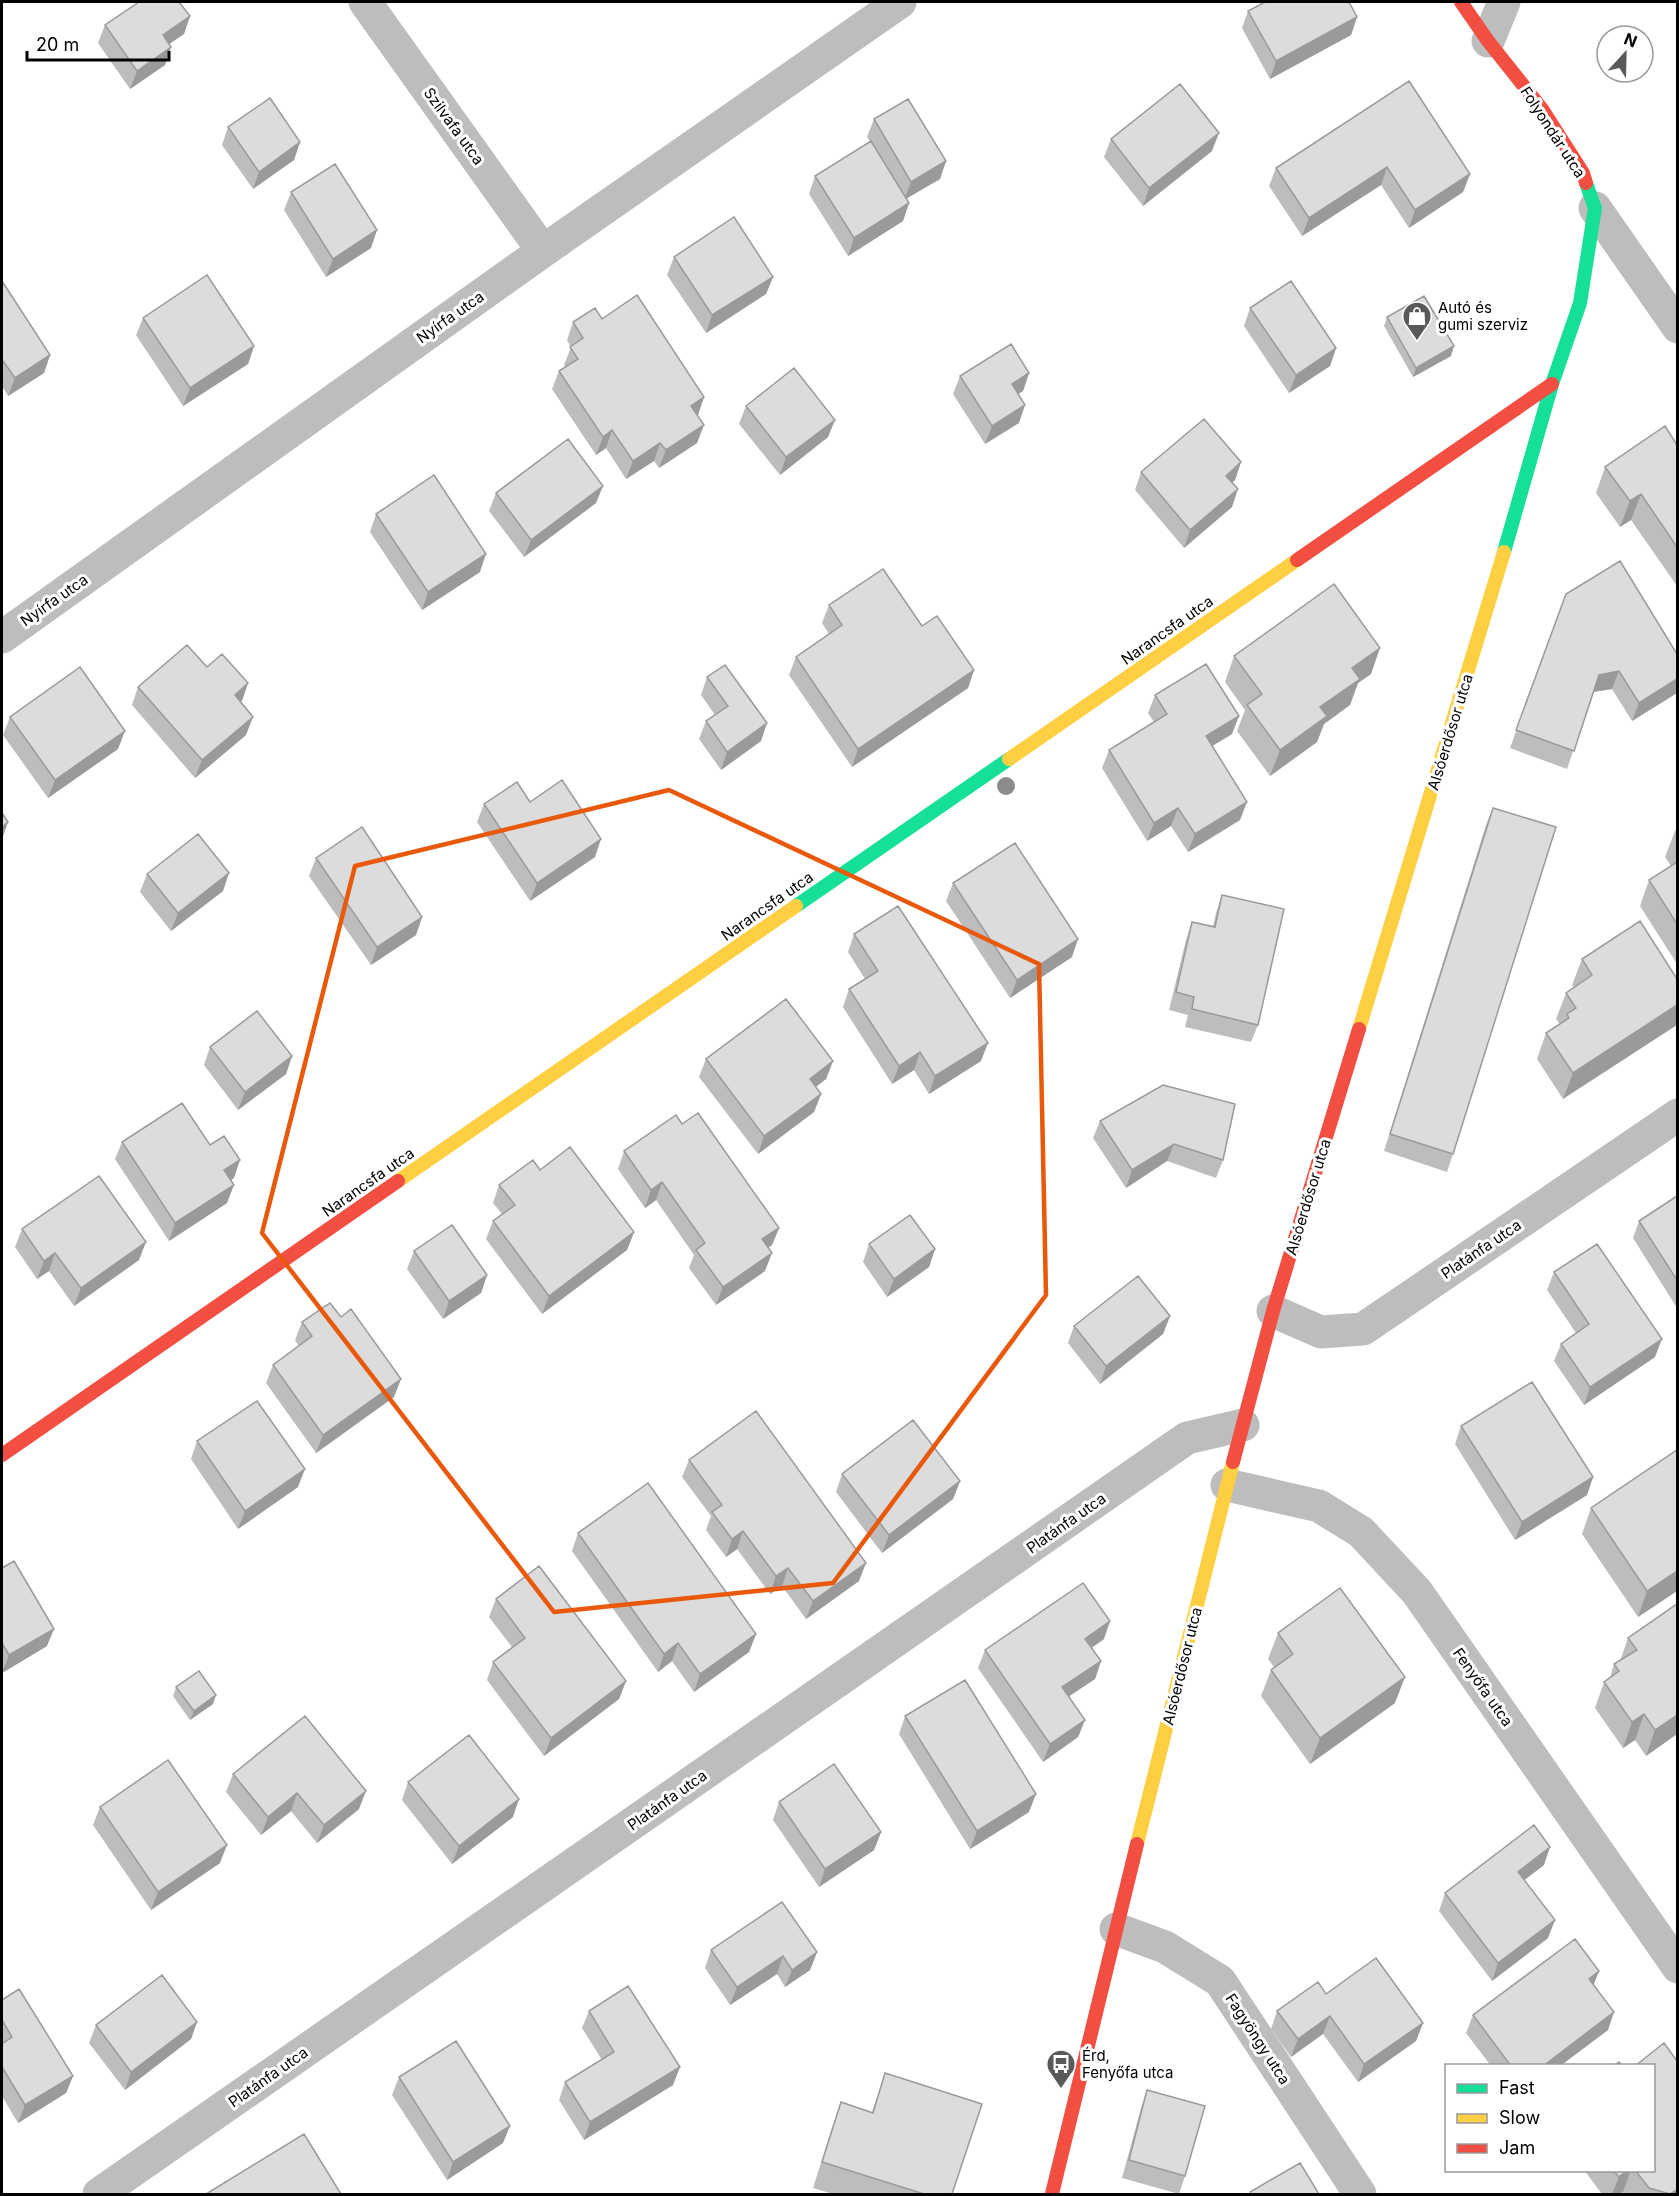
<svg xmlns="http://www.w3.org/2000/svg" width="1679" height="2196" viewBox="0 0 1679 2196" font-family="Inter,sans-serif">
	<style>
		.lines { fill: none; stroke-linecap: round; stroke-linejoin: round }
		.street { stroke: #bdbdbd; stroke-width: 33 }
		.fast { stroke: #16e098; stroke-width: 14 }
		.slow { stroke: #ffcf43; stroke-width: 14 }
		.jam { stroke: #f24e42; stroke-width: 14 }
		.tree { fill: #8c8c8c }
		.wall { fill: #bdbdbd }
		.shaded-wall { fill: #9a9a9a }
		.building { fill: #dcdcdc; stroke: #9a9a9a; stroke-width: 1.5 }
		.marked { fill: none; stroke: #e8590c; stroke-width: 4.5; stroke-linejoin: round }
		.labels { text-anchor: middle; dominant-baseline: central; stroke-width: 6; stroke-linejoin: round; paint-order: stroke }
		.street-label { font-size: 15px; fill: #000; stroke: #fff }
		.poi-label { font-size: 15px; fill: #000; stroke: #fff; text-anchor: start }
	</style>
	<rect width="100%" height="100%" fill="#fff"/>
	<g class="lines">
		<path class="street" d="M365,2l178,249
			M1488,41l16,-39
			M1595,208l83,119
			M2,637l541,-386 357,-249
			M1273,1311l48,21 42,-3 315,-214
			M1227,1485l92,21 42,26 56,60 261,375
			M1116,1929l49,18 55,34 140,213
			M99,2194l1088,-756 56,-13"/>
		<path class="fast" d="M1504,552l48,-168 28,-81 15,-95 -9,-25
			M796,906l213,-147"/>
		<path class="slow" d="M1009,759l288,-199
			M1359,1029l145,-477
			M398,1181l398,-275
			M1137,1844l96,-382"/>
		<path class="jam" d="M1461,2l27,39 54,68 41,64 3,10
			M1297,560l255,-176
			M2,1455l396,-274
			M1233,1462l40,-151 86,-282
			M1052,2194l85,-350"/>
	</g>
	<circle class="tree" cx="1006" cy="786" r="9"/>
	<path class="wall" d="M1248,11l109,6 -6,18 -81,44 -28,-51z
		M190,16l-6,18 -15,10 -4,21 -35,24 -32,-46 7,-18z
		M1409,81l61,93 -7,18 -54,36 -28,-43 -79,51 -33,-50 7,-18z
		M874,119l72,42 -6,18 -33,19 2,5 -6,18 -55,35 -39,-62 6,-18 55,-35 -3,-4z
		M228,127l72,15 -6,18 -41,29 -31,-44z
		M1111,139l101,12 -69,55 -39,-49z
		M291,192l80,56 -45,29 -42,-67z
		M674,257l99,20 -7,17 -60,39 -39,-58z
		M2,281l48,74 -6,18 -36,23 -6,-10z
		M1250,308l86,40 -6,18 -41,27 -45,-67z
		M1387,317l64,39 -38,21 -29,-51z
		M143,318l111,28 -6,18 -65,42 -47,-71z
		M602,319l102,78 -7,18v28l-38,25 -5,-7 -28,18 -20,-31 -10,7 -44,-66 7,-18 7,-4 -2,-2 7,-18 -4,-7 6,-18z
		M1029,373l-6,18 -5,3 1,29 -34,21 -32,-50 7,-18z
		M746,406l82,31 -48,38 -41,-51z
		M1677,445v141l-46,-66 -11,7 -24,-34 9,-26z
		M1241,462l-6,18 -3,3v24l-48,41 -49,-58 6,-18z
		M496,493l100,10 -72,54 -35,-46z
		M376,514l104,58 -58,38 -52,-78z
		M1566,594l111,60v39l-45,28 -20,-32 -19,3 -26,77 -57,-21z
		M829,605l93,21 52,44 -6,18 -116,79 -63,-92 7,-18 33,-23 -7,-11z
		M1234,656l137,18 -13,9 -8,22 -26,19 -7,18 -47,34 -33,-45 8,-21 -20,-28z
		M207,667l41,16 -7,19 5,33 -51,43 -63,-73 6,-18z
		M707,677l54,64 -40,29 -22,-31 7,-18 9,-6 -14,-20z
		M1155,695l77,39 -20,12 28,74 -52,32 -17,-26 -24,15 -45,-73 7,-18 45,-28 -6,-9z
		M10,717l108,32 -70,49 -45,-63z
		M530,802l65,55 -65,44 -53,-79 7,-18z
		M1493,808l-40,346 -6,18 -63,-21 102,-326z
		M1677,829v135l-37,-58 9,-26 22,-14 -6,-9 10,-26z
		M316,858l106,59 -6,18 -45,30 -62,-89z
		M147,874l76,17 -52,40 -31,-39z
		M953,883l119,74 -62,41 -64,-97z
		M1222,895l36,130 -7,17 -66,-15 3,-12 -19,-5 17,-70 6,-18 21,4 3,-13z
		M854,934l127,127 -52,33 -15,-24 -22,14 -49,-77 6,-18 16,-10 -17,-27z
		M1582,959l95,20 -114,120 -26,-40 9,-26 14,-9 -4,-5 10,-26 8,-6 -2,-2z
		M210,1047l82,9 -6,18 -48,36 -34,-45z
		M706,1059l127,2 -7,18 -10,8 5,7 -7,18 -56,42 -59,-77z
		M1163,1085l60,75 -7,18 -49,-17 -41,27 -33,-50 7,-17z
		M682,1124l97,104 -7,17 -4,3 -3,23 -49,34 -27,-37 5,-13 -38,-55 -11,8 -27,-39 6,-18z
		M122,1142l88,3 24,33 -3,2 -4,23 -58,38 -54,-82z
		M540,1170l94,62 -7,18 -85,64 -56,-75 7,-18 9,-7 -9,-11 6,-18z
		M1677,1196v112l-44,-70 6,-17z
		M22,1229l117,31 -65,46 -25,-35 -12,8 -22,-32z
		M869,1244l66,5 -6,18 -42,30 -24,-35z
		M414,1251l73,24 -6,18 -38,26 -36,-50z
		M1554,1272l101,85 -71,48 -30,-44 7,-17 15,-11 -29,-43z
		M1170,1316l-7,18 -63,50 -32,-41 6,-17z
		M302,1322l92,75 -78,56 -50,-70 7,-18 26,-19 -4,-6z
		M1461,1426l132,51 -6,18 -72,45 -60,-96z
		M197,1441l101,46 -60,42 -47,-70z
		M1677,1450v141l-39,26 -56,-83 9,-26z
		M689,1460l170,121 -53,38 -24,-33 -12,8 -33,-45 -11,8 -20,-27 5,-14 -29,-39z
		M842,1474l118,7 -7,18 -71,54 -46,-61z
		M578,1533l178,101 -7,18 -55,40 -22,-31 -14,11 -86,-121z
		M2,1568l45,78 -45,27z
		M496,1599l130,82 -7,18 -75,57 -57,-76 6,-18 19,-15 -23,-30z
		M1677,1604v130l-31,22 -11,-16 -12,8 -28,-40 9,-26 6,-4 4,-14 6,-3 8,-23z
		M1278,1633l117,70 -85,61 -49,-68 10,-26 3,-3 -6,-8z
		M1104,1639l-12,9 9,13 -6,18 -26,17 16,24 -7,17 -35,25 -65,-94 7,-18z
		M176,1687l37,17 -23,16 -17,-24z
		M905,1716l124,96 -59,37 -71,-115z
		M233,1774l126,35 -42,34 -26,-32 -30,24 -35,-43z
		M408,1782l105,35 -61,47 -50,-64z
		M779,1802l102,30 -7,18 -55,37 -46,-67z
		M100,1807l120,56 -69,47 -58,-85z
		M1544,1865l-20,15 24,58 -56,43 -53,-70 6,-18z
		M711,1950l106,2 -7,18 -25,17 -8,-13 -47,31 -25,-37z
		M1326,1994l97,29 -7,18 -58,41 -35,-48 -32,23 -20,-28 6,-18z
		M2,2000l71,76 -7,17 -48,30 -16,-27z
		M589,2011l84,74 -89,55 -25,-40 6,-18 37,-22 -20,-32z
		M1473,2015l135,15 -48,36h-69l-25,-33z
		M197,2022l-6,17 -66,51 -36,-47 7,-18z
		M885,2073l67,121h-119l-20,-6 19,-60 9,-26 31,10z
		M399,2077l104,66 -56,37 -55,-85z
		M1147,2090l38,86 -6,18 -57,-16 19,-70z
		M1584,2170h69l24,24h-53l-1,-2 -3,2h-18z"/>
	<path class="shaded-wall" d="M190,16l-6,18 -28,19 7,-18z
		M1357,17l-6,18 -81,44 6,-18z
		M171,47l-6,18 -35,24 7,-18z
		M1219,133l-7,18 -69,55 6,-18z
		M300,142l-6,18 -41,29 6,-17z
		M946,161l-6,18 -36,21 7,-18z
		M1387,167l-6,18 -79,51 7,-18z
		M1470,174l-7,18 -54,36 6,-18z
		M909,203l-6,18 -55,35 6,-18z
		M377,230l-6,18 -45,29 7,-18z
		M773,277l-7,17 -60,39 6,-18z
		M254,346l-6,18 -65,42 7,-18z
		M1454,346l-3,10 -38,21 3,-9z
		M1336,348l-6,18 -41,27 7,-18z
		M50,355l-6,18 -36,23 7,-18z
		M1029,373l-6,18 -18,11 7,-18z
		M704,397l-6,18 -14,9 7,-18z
		M1025,405l-6,18 -34,21 7,-18z
		M835,420l-7,17 -48,38 6,-18z
		M704,425l-7,18 -38,25 7,-18z
		M612,430l-6,18 -10,7 7,-18z
		M660,443l-6,18 -28,18 7,-18z
		M1241,462l-6,18 -15,14 6,-18z
		M603,486l-7,17 -72,54 7,-17z
		M1238,489l-6,18 -48,41 6,-18z
		M1641,494l-10,26 -11,7 10,-26z
		M486,554l-6,18 -58,38 6,-18z
		M1380,648l-9,26 -13,9 -8,22 -26,19 -7,18 -47,34 10,-26 40,-43 32,-39z
		M974,670l-6,18 -116,79 6,-18z
		M1619,671l-7,18 -19,3 6,-17z
		M1677,679v14l-45,28 7,-18z
		M248,683l-6,18 -14,12 7,-18z
		M1239,716l-7,18 -33,20 7,-18z
		M253,717l-7,18 -51,43 7,-18z
		M767,723l-6,18 -40,29 6,-18z
		M125,731l-7,18 -70,49 7,-18z
		M1247,802l-7,18 -52,32 7,-18z
		M1178,808l-7,18 -24,15 7,-18z
		M8,822l-6,17v-12z
		M601,839l-6,18 -65,44 7,-18z
		M229,873l-6,18 -52,40 7,-18z
		M422,917l-6,18 -45,30 6,-18z
		M1078,939l-6,18 -62,41 7,-18z
		M1677,1005v20l-114,74 10,-26z
		M988,1043l-7,18 -52,33 6,-18z
		M920,1052l-6,18 -22,14 7,-18z
		M292,1056l-6,18 -48,36 7,-18z
		M833,1061l-7,18 -23,17 7,-17z
		M821,1094l-7,18 -56,42 6,-18z
		M1174,1144l-7,17 -41,27 6,-18z
		M240,1160l-6,18 -16,10 6,-18z
		M662,1182l-6,18 -11,8 6,-18z
		M234,1185l-7,18 -58,38 6,-18z
		M779,1228l-7,17 -17,12 7,-18z
		M634,1232l-7,18 -85,64 7,-18z
		M146,1242l-7,18 -65,46 7,-18z
		M935,1249l-6,18 -42,30 7,-18z
		M55,1253l-6,18 -12,8 7,-18z
		M772,1253l-7,18 -49,34 7,-18z
		M487,1275l-6,18 -38,26 6,-18z
		M1170,1316l-7,18 -63,50 6,-18z
		M1662,1339l-7,18 -71,48 6,-18z
		M401,1379l-7,18 -78,56 7,-18z
		M305,1469l-7,18 -60,42 7,-18z
		M1593,1477l-6,18 -72,45 7,-18z
		M960,1481l-7,18 -71,54 7,-18z
		M743,1531l-6,18 -11,8 6,-18z
		M866,1563l-7,18 -53,38 7,-18z
		M788,1568l-6,18 -12,8 6,-18z
		M1677,1571v20l-39,26 9,-26z
		M1110,1621l-6,18 -25,17 6,-17z
		M54,1629l-7,17 -45,27 7,-18z
		M756,1634l-7,18 -55,40 6,-18z
		M678,1643l-6,18 -14,11 6,-18z
		M1101,1661l-6,18 -39,26 6,-18z
		M1405,1677l-10,26 -85,61 10,-26z
		M626,1681l-7,18 -75,57 7,-18z
		M216,1695l-3,9 -23,16 4,-9z
		M1644,1714l-9,26 -12,8 9,-26z
		M1677,1715v19l-31,22 9,-26z
		M1085,1720l-7,17 -35,25 7,-18z
		M366,1791l-7,18 -42,34 7,-18z
		M297,1793l-6,18 -30,24 7,-18z
		M1036,1794l-7,18 -59,37 7,-18z
		M519,1799l-6,18 -61,47 7,-18z
		M881,1832l-7,18 -55,37 6,-18z
		M227,1845l-7,18 -69,47 7,-18z
		M1550,1847l-6,18 -33,25 7,-18z
		M1555,1920l-7,18 -56,43 6,-18z
		M817,1952l-7,18 -25,17 7,-17z
		M783,1956l-6,18 -47,31 7,-18z
		M1599,1971l-7,18 -3,-10z
		M1614,2012l-6,18 -48,36h-17z
		M1330,2016l-7,18 -32,23 7,-18z
		M197,2022l-6,17 -66,51 6,-18z
		M1423,2023l-7,18 -58,41 6,-18z
		M680,2067l-7,18 -89,55 6,-18z
		M73,2076l-7,17 -48,30 7,-18z
		M510,2126l-7,17 -56,37 6,-18z
		M1627,2170h4l-8,22 -3,2h-8l7,-17z
		M1677,2190v4h-7z"/>
	<path class="building" d="M139,2h40l11,14 -27,19 8,12 -34,24 -32,-46z
		M1265,2h84l8,15 -81,44 -28,-50z
		M1409,81l61,93 -55,36 -28,-43 -78,51 -33,-50z
		M1180,84l39,49 -70,55 -38,-49z
		M270,98l30,44 -41,30 -31,-45z
		M908,99l38,62 -35,21 -37,-63z
		M871,141l38,62 -55,35 -39,-62z
		M335,164l42,66 -44,29 -42,-67z
		M734,217l39,60 -61,38 -38,-58z
		M207,275l47,71 -64,42 -47,-70z
		M2,281l48,74 -35,23 -12,-17 -1,1z
		M1291,281l45,67 -40,27 -46,-67z
		M637,295l67,102 -13,9 13,19 -38,25 -6,-7 -27,18 -21,-31 -9,7 -44,-66 19,-12 -8,-12 13,-9 -10,-16 22,-14 7,11z
		M1424,296l30,50 -38,22 -29,-51z
		M1011,344l18,29 -17,11 13,21 -33,21 -32,-50z
		M794,368l41,52 -49,37 -40,-51z
		M1204,419l37,43 -15,14 12,13 -48,41 -49,-58z
		M1665,426l12,19v102l-36,-53 -11,7 -25,-34z
		M568,439l35,47 -72,54 -35,-47z
		M434,475l52,79 -58,38 -52,-78z
		M1620,561l57,93v25l-38,24 -20,-32 -20,4 -25,76 -58,-21 50,-136z
		M883,569l39,57 15,-10 37,54 -116,79 -62,-92 46,-32 -13,-20z
		M1334,584l46,64 -28,20 8,11 -40,28 7,9 -47,34 -33,-45 15,-11 -28,-38z
		M187,645l20,22 15,-13 26,29 -13,12 18,22 -51,43 -64,-73z
		M1206,664l33,52 -33,20 41,66 -52,32 -17,-26 -24,15 -45,-73 58,-36 -12,-19z
		M725,665l42,58 -40,29 -21,-31 22,-15 -21,-29z
		M80,667l45,64 -70,49 -45,-63z
		M562,780l39,59 -64,44 -53,-79 33,-22 13,20z
		M1493,808l63,19 -103,327 -63,-20z
		M2,813l6,9 -6,5z
		M362,827l60,90 -45,30 -61,-89z
		M198,834l31,39 -51,40 -31,-39z
		M1015,843l63,96 -61,41 -64,-97z
		M1677,862v62l-28,-44z
		M1222,895l62,14 -26,116 -66,-16 2,-12 -18,-5 16,-70 23,5z
		M898,906l90,137 -53,33 -15,-24 -21,14 -50,-77 29,-18 -24,-37z
		M1640,921l37,58v26l-104,68 -27,-40 23,-15 -2,-4 9,-6 -10,-15 26,-18 -10,-16z
		M786,999l47,62 -23,18 11,15 -57,42 -58,-77z
		M257,1011l35,45 -47,36 -35,-45z
		M1163,1085l72,19 -12,56 -49,-16 -42,26 -32,-49z
		M182,1103l28,42 14,-9 16,24 -16,10 10,15 -59,38 -53,-81z
		M698,1113l81,115 -17,11 10,14 -49,34 -27,-37 9,-7 -43,-61 -11,8 -27,-39 52,-36 6,9z
		M570,1147l64,85 -85,64 -56,-75 22,-16 -16,-20 34,-25 7,10z
		M99,1176l47,66 -65,46 -26,-35 -11,8 -22,-32z
		M1677,1196v84l-38,-59z
		M910,1215l25,34 -41,30 -25,-35z
		M452,1225l35,50 -38,26 -35,-50z
		M1597,1244l65,95 -72,48 -29,-43 28,-20 -35,-52z
		M1138,1276l32,40 -64,50 -32,-40z
		M330,1303l11,14 10,-8 50,70 -78,56 -50,-70 39,-29 -10,-14z
		M1532,1382l61,95 -71,45 -61,-96z
		M257,1401l48,68 -60,42 -48,-70z
		M756,1411l110,152 -53,38 -25,-33 -12,8 -33,-45 -11,8 -20,-27 10,-7 -33,-45z
		M913,1420l47,61 -71,54 -47,-61z
		M1677,1450v121l-30,20 -56,-83z
		M648,1483l108,151 -56,40 -22,-31 -14,11 -86,-121z
		M14,1561l40,68 -45,26 -7,-12v-75z
		M539,1566l87,115 -75,57 -58,-76 32,-24 -29,-39z
		M1083,1583l27,38 -25,18 16,22 -39,26 23,33 -35,24 -65,-94z
		M1340,1588l65,89 -85,61 -49,-68 22,-16 -15,-21z
		M1677,1604v111l-22,15 -11,-16 -12,8 -28,-40 15,-11 -5,-7 23,-14 -9,-12z
		M199,1671l17,24 -22,16 -18,-24z
		M965,1680l71,114 -59,37 -72,-115z
		M305,1716l61,75 -42,34 -27,-32 -29,24 -35,-43z
		M469,1735l50,64 -60,47 -51,-64z
		M168,1760l59,85 -69,47 -58,-85z
		M834,1764l47,68 -56,37 -46,-67z
		M1534,1825l16,22 -32,25 37,48 -57,43 -53,-70z
		M782,1902l35,50 -25,18 -9,-14 -46,31 -26,-37z
		M1575,1939l24,32 -10,8 25,33 -71,54h-32l-38,-51z
		M1376,1958l47,65 -59,41 -34,-48 -32,23 -21,-28 41,-29 8,12z
		M162,1975l35,47 -66,50 -35,-47z
		M628,1986l52,81 -90,55 -25,-40 49,-30 -25,-41z
		M19,1989l54,87 -48,29 -23,-38v-23l10,-7 -10,-17v-20z
		M456,2041l54,85 -57,36 -54,-85z
		M1664,2043l13,18v129l-7,4 -21,-6 -14,-18h18v-104h-18z
		M1619,2062l3,4h-8z
		M885,2073l97,31 -30,90h-28l-102,-32 19,-60 32,11z
		M1147,2090l58,16 -20,70 -56,-16z
		M304,2134l37,60h-135z
		M1300,2163l19,31h-68l-1,-2z
		M1613,2170h14l-8,7z"/>
	<path class="marked" d="M669,790l370,174 7,331 -213,288 -279,29 -292,-379 93,-367z"/>
	<defs>
		<g id="shop-pin" transform="scale(1.5)"><path d="M0 17L-7.5 6A9.5 9.5 0 1 1 7.5 6Z" fill="#595959" stroke="#fff"/><path d="M-5-2.5h2.3a2.7 3.5 0 0 1 5.4 0H5L5.5 6h-11ZM-1.5-2.5h3a1.5 2.3 0 0 0-3 0Z" fill="#fff"/></g>
		<g id="bus-pin" transform="scale(1.5)"><path d="M0 17L-7.5 6A9.5 9.5 0 1 1 7.5 6Z" fill="#595959" stroke="#fff"/><path d="M-5-6H5V4H4V6H2V4H-2V6H-4V4H-5ZM-3.5-4V0h7V-4ZM-3.5 1.2v1.5H-2V1.2ZM2 1.2v1.5H3.5V1.2Z" fill="#fff"/></g>
	</defs>
	<g fill-rule="evenodd">
		<use href="#shop-pin" x="1417" y="316"/>
		<use href="#bus-pin" x="1061" y="2064"/>
	</g>
	<g class="labels">
		<g class="street-label">
			<text transform="translate(454 126) rotate(54)">Szilvafa utca</text>
			<text transform="translate(1553 132) rotate(57)">Folyondár utca</text>
			<text transform="translate(450 317) rotate(-35)">Nyírfa utca</text>
			<text transform="translate(54 600) rotate(-35)">Nyírfa utca</text>
			<text transform="translate(1167 630) rotate(-35)">Narancsfa utca</text>
			<text transform="translate(1450 732) rotate(-73)">Alsóerdősor utca</text>
			<text transform="translate(767 906) rotate(-35)">Narancsfa utca</text>
			<text transform="translate(368 1182) rotate(-35)">Narancsfa utca</text>
			<text transform="translate(1308 1197) rotate(-73)">Alsóerdősor utca</text>
			<text transform="translate(1481 1249) rotate(-34)">Platánfa utca</text>
			<text transform="translate(1066 1523) rotate(-35)">Platánfa utca</text>
			<text transform="translate(1182 1666) rotate(-76)">Alsóerdősor utca</text>
			<text transform="translate(1483 1687) rotate(55)">Fenyőfa utca</text>
			<text transform="translate(667 1800) rotate(-35)">Platánfa utca</text>
			<text transform="translate(1258 2039) rotate(57)">Fagyöngy utca</text>
			<text transform="translate(268 2077) rotate(-35)">Platánfa utca</text>
		</g>
		<g class="poi-label">
			<text x="1438" y="307">Autó és<tspan x="1438" dy="17">gumi szerviz</tspan></text>
			<text x="1082" y="2055">Érd,<tspan x="1082" dy="17">Fenyőfa utca</tspan></text>
		</g>
	</g>
	<rect width="1679" height="2196" fill="none" stroke="#000000" stroke-width="6"/>
	<rect x="1445" y="2064" width="210" height="108" fill="#ffffff" stroke="#999999" stroke-width="1.5"/>
	<rect x="1457" y="2084" width="30" height="9" fill="#16e098" stroke="#999999" stroke-width="1.5"/>
	<text x="1499" y="2094" font-size="18" fill="#000000">Fast</text>
	<rect x="1457" y="2114" width="30" height="9" fill="#ffcf43" stroke="#999999" stroke-width="1.5"/>
	<text x="1499" y="2124" font-size="18" fill="#000000">Slow</text>
	<rect x="1457" y="2144" width="30" height="9" fill="#f24e42" stroke="#999999" stroke-width="1.5"/>
	<text x="1499" y="2154" font-size="18" fill="#000000">Jam</text>
	<g transform="translate(1625 54) rotate(22)"><circle r="28" fill="#ffffff" stroke="#999999" stroke-width="1.5"/>
	<path d="M0-4.5L10 22L0 15L-10 22Z" fill="#595959"/>
	<text y="-9" font-size="16" font-weight="bold" text-anchor="middle" fill="#000000">N</text>
	</g>
	<path d="M27 51v9h142v-9" fill="none" stroke="#000000" stroke-width="3"/>
	<text x="36" y="51" font-size="18" fill="#000000" stroke="#ffffff" stroke-width="4.5" paint-order="stroke">20 m</text>
</svg>
